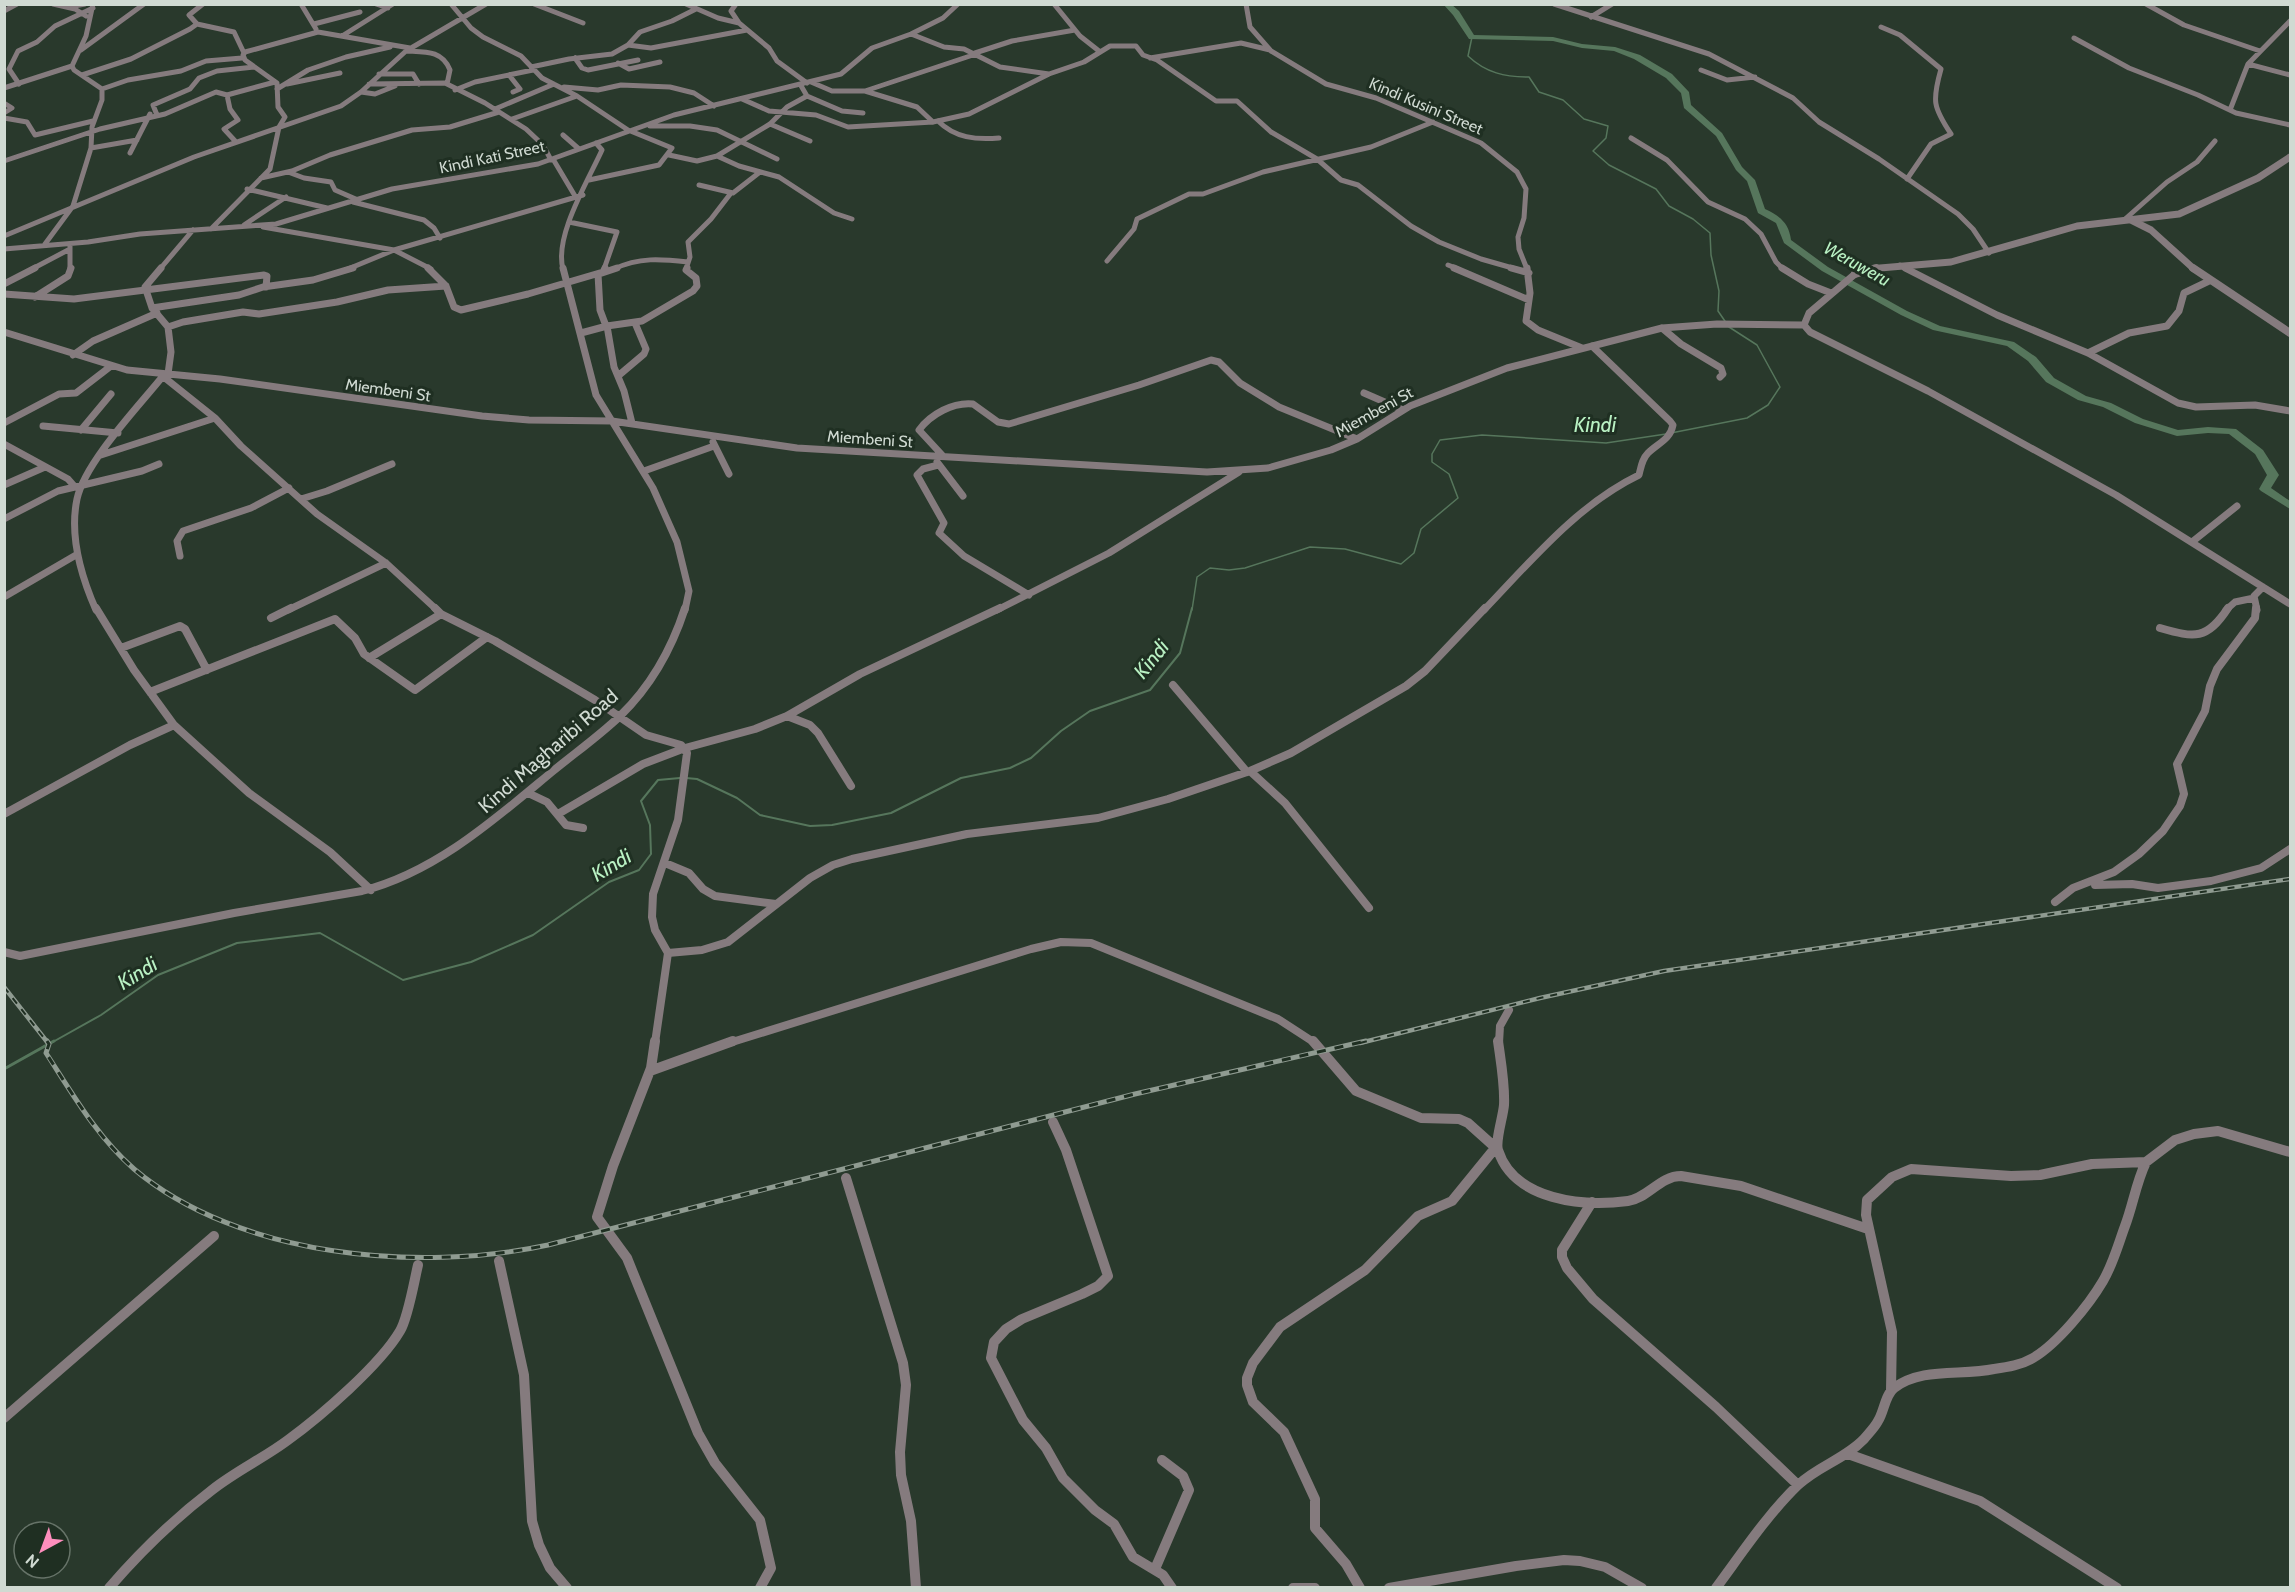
<svg xmlns="http://www.w3.org/2000/svg" width="2295" height="1592" viewBox="0 0 2295 1592" font-family="Cabin,sans-serif">
	<style>
		.lines { fill: none; stroke-linecap: round; stroke-linejoin: round }
		.stream-far2 { stroke: #56765c; stroke-width: 1.5 }
		.stream-far1 { stroke: #56765c; stroke-width: 2 }
		.stream { stroke: #56765c; stroke-width: 3 }
		.river { fill: #56765c; fill-rule: evenodd }
		.minor-far3 { stroke: #857b7e; stroke-width: 5 }
		.minor-far2 { stroke: #857b7e; stroke-width: 7 }
		.minor-far1 { stroke: #857b7e; stroke-width: 8 }
		.minor { stroke: #857b7e; stroke-width: 10 }
		.tertiary-far1 { stroke: #857b7e; stroke-width: 7 }
		.tertiary { stroke: #857b7e; stroke-width: 8 }
		.rail-far1-casing { stroke: #8f9b91; stroke-width: 4.5 }
		.rail-casing { stroke: #8f9b91; stroke-width: 5 }
		.rail-far1 { stroke: #1f2f22; stroke-width: 2; stroke-dasharray: 7; stroke-linecap: butt }
		.rail { stroke: #1f2f22; stroke-width: 3; stroke-dasharray: 9; stroke-linecap: butt }
		.labels { text-anchor: middle; dominant-baseline: central; stroke-width: 6; stroke-linejoin: round; paint-order: stroke }
		.far-street-label { font-size: 16px; fill: #d0dad2; stroke: #1f2f22 }
		.far-water-label { font-size: 18px; font-style: italic; fill: #b9f1c3; stroke: #1f2f22 }
		.street-label { font-size: 20px; fill: #d0dad2; stroke: #1f2f22 }
		.water-label { font-size: 21px; font-style: italic; fill: #b9f1c3; stroke: #1f2f22 }
	</style>
	<rect width="100%" height="100%" fill="#29392c"/>
	<g class="lines">
		<path class="stream-far2" d="M1472,37l-4,19c18,17 37,21 61,21l10,15 24,8 21,19 24,7 -2,12 -13,13 16,14 47,24 13,17 24,13 17,14 1,22 8,36 -1,20 11,16 28,18 23,42 -12,18 -21,13 -76,15
			M1192,610l5,-33 13,-9 19,2 16,-2 65,-21 35,2 56,15 13,-11 7,-24 37,-31 -9,-24 -17,-12v-8l8,-14 42,-5 124,8 60,-9"/>
		<path class="stream-far1" d="M686,778l11,1 40,19 23,17 50,11 22,-1 59,-12 70,-35 49,-10 21,-10 30,-27 29,-20 60,-21 30,-37 12,-45
			M51,1043l50,-28 57,-40 79,-32 83,-10 83,47 68,-18 62,-27 76,-53 30,-12 12,-16 -1,-29 -9,-24 17,-21 22,-2"/>
		<path class="stream" d="M4,1069l50,-28"/>
		<path class="river" d="M1443,4h8l8,7 15,24 79,2 29,7 33,3 25,8 32,19 17,18 2,13 31,28 20,34 13,13 10,29c15,7 24,14 26,31l37,27 79,44 33,15 74,16 22,15 18,21 32,18 25,7 32,16 35,11 30,-3 28,2 27,21 16,25 -8,13 19,13v8l-29,-18 -2,-2 8,-14 -12,-21 -26,-20 -21,-1 -31,3 -42,-13 -32,-16 -25,-7 -32,-18 -18,-21 -21,-15 -74,-16 -32,-15 -79,-44 -38,-28 -8,-20 -18,-10 -11,-32 -11,-11 -20,-34 -32,-28 -3,-15 -15,-15 -32,-19 -20,-8 -32,-3 -29,-7 -84,-2 -16,-24z"/>
		<path class="minor-far3" d="M53,4l22,5 11,7
			M301,4l15,25
			M376,4l12,4
			M451,4l20,24 12,9 38,19 21,22 35,18 51,34 44,18 -13,17 -70,15
			M534,4l49,19
			M686,4l32,14 21,5 30,25 8,13 30,22
			M736,4l-5,7 8,12
			M1054,4l26,32 19,15
			M1246,4l4,23 21,24 55,33 50,14 105,45 36,29 9,17 -2,29 -6,19 1,12 8,20
			M1554,4l155,50 84,44 26,24 60,37 79,55 15,15 16,24
			M2146,4l38,21 76,26
			M69,7l16,-3
			M4,11l13,-7
			M1591,17l21,-13
			M197,24l37,8 10,21
			M314,24l46,-12
			M1881,27l19,8 41,34c-9,32 -8,38 10,65l-20,10 -24,35
			M911,34l33,13 20,2 36,18 49,7 35,-12 26,-16h26l7,9 14,5 59,41h21l34,31 46,27 24,21 17,5 53,41 28,16 42,17 35,10
			M342,36l51,-32
			M2074,38l55,30 69,27 38,18 54,12
			M628,45l23,3 96,-18
			M81,50l63,-46
			M406,51c19,1 36,-1 44,19l-3,14
			M975,53l37,-12 63,-11
			M575,58l7,10 6,2 50,-10
			M1150,58l91,-15 29,7
			M618,63l11,6 31,-7
			M2248,64l42,11
			M531,67l38,-8 43,-5 16,-9 12,-13 32,-11 24,-12
			M1701,70l26,10 28,-3
			M379,74h34l6,10
			M82,75l49,-16 59,-30 7,-5 -8,-9 14,-11
			M509,75l11,14 -7,3
			M811,82l21,9h33l111,-37
			M19,84l-10,-15 9,-18 19,-9 18,-16 38,-18
			M287,84l53,-11
			M369,84l76,-1 40,20 41,26 17,16 8,15
			M564,87l34,3 23,-5 49,2 24,6 20,13
			M4,88l68,-22
			M102,89l26,-9 53,-9 25,-10 36,-3
			M277,89l31,-19 38,-13 44,-10
			M455,90l20,-8 58,-12
			M865,91l52,16 16,15
			M361,92l14,2 20,-8
			M227,95l3,14 8,11 -14,9 12,13
			M807,96l35,15 21,2
			M742,99l27,12 47,4 32,12 85,-5 36,-8 80,-40
			M4,103l8,5 -8,5
			M495,109l59,-25
			M2230,110l18,-46 42,-43
			M157,115l-4,-10 37,-16 9,-11 18,-7 37,-4
			M4,118l23,4 8,13 58,-14
			M512,119l65,-23
			M938,121c17,17 38,19 61,17
			M770,124l40,17
			M650,126h40l27,4 60,29
			M563,135l16,14
			M1631,138l36,22 41,42 37,17 16,15 15,28 7,7
			M91,148l46,-8
			M130,153l20,-39
			M669,155l28,6 20,-5 53,-32 17,-17 20,-11 -7,-12
			M717,156l22,10 40,11 55,36 18,6
			M553,159l22,37
			M4,161l96,-32 65,-15 51,-22 11,3 48,-13
			M288,172l16,6 27,4 4,8 23,10
			M261,178l31,-7 38,-16 82,-25 38,-3 49,-15
			M699,185l34,8 27,-21
			M247,189l80,19
			M353,202l71,18 10,8 6,10
			M2124,220l43,-38 30,-20 18,-21
			M569,222l48,10 -13,37
			M244,225l42,-28
			M263,227l131,23 37,19
			M211,229l59,-60 9,-42 6,-10 -7,-10 -1,-24 -32,-23 -2,-5 2,-3 73,-20 92,16
			M4,236l190,-79 147,-51 20,-14 45,-41 80,-47
			M45,244l28,-38 18,-58 1,-21 10,-27v-11l-28,-19 -2,-4 14,-30 7,-32
			M70,245v24
			M4,249l84,-7 52,-8 136,-10 116,-35 146,-25 136,-49 167,-41 31,-26 39,-14 32,-16 15,-14
			M1107,261l27,-32 3,-10 52,-25h14l60,-22 108,-25 62,-25
			M1448,265l10,4
			M1900,265l8,4
			M32,269l38,-20
			M160,269l33,-39
			M348,269l46,-19 189,-55
			M563,269c-9,-33 25,-88 39,-119l-6,-7
			M614,269c25,-12 47,-10 74,-7
			M686,269l4,-12 -2,-15 23,-23 20,-26"/>
		<path class="minor-far2" d="M161,268l-16,19 7,21 16,19 3,25 -3,22
			M428,268l18,18 8,21 7,3 67,-16 75,-22 2,-4
			M563,268l33,127 57,93 24,54 12,49 -4,19
			M1454,268l75,32
			M1511,268l18,5
			M1527,268l3,25 -4,28 12,9 44,18
			M1782,268l26,16 23,9
			M1905,268l92,47 91,38 90,50 18,4 59,-2 35,6
			M602,273l15,-5
			M598,274l2,36 6,16
			M1855,274l-46,39 -5,12 6,7 118,59 188,104 174,109
			M4,284l31,-16
			M4,294l70,5 190,-24 3,1 -1,11
			M35,297l33,-21 3,-8
			M152,308l87,-13 24,-8 50,-7 40,-12
			M607,326l7,41 10,24 8,32
			M168,327l15,-5 60,-10 16,2 78,-12 51,-12 58,-4
			M1662,328l19,16 40,24 2,6 -3,3
			M4,332l123,38 93,9 262,37 47,4 83,1 185,27 410,24 61,-4 63,-18 26,-11 53,-33 97,-38 155,-40 55,-4 87,1
			M581,333l26,-7 35,-5 51,-30 4,-5 -1,-8 -10,-8 1,-2
			M2088,353l41,-20 38,-7 12,-15 5,-18 25,-12
			M73,355l20,-14 64,-28
			M160,374l55,44 26,28 76,68 69,49 51,47
			M618,376l26,-22 2,-5 -11,-26
			M1364,393l39,17
			M4,423l55,-29 17,-1 35,-27
			M43,426l75,7
			M81,430l30,-36
			M713,442l16,32
			M4,444l64,35 7,8
			M101,455l114,-37
			M943,456l-24,-26c12,-16 34,-28 54,-26l25,18 11,2 130,-39 72,-25 8,2 21,21 39,24 78,32
			M937,462l26,34
			M938,465l-15,4 -6,6 27,48 -5,10 25,23 65,39
			M644,471l70,-25
			M4,485l41,-18
			M301,499l26,-8 65,-27
			M4,519l54,-28 84,-20 17,-7
			M2192,542l45,-36
			M180,556l-3,-15 6,-10 68,-23 38,-20
			M4,597l72,-42
			M96,610c-15,-34 -27,-73 -19,-111 8,-37 62,-93 86,-123
			M288,610l98,-47
			M997,610l112,-57 130,-81
			M1484,610c47,-49 93,-105 155,-135 2,-8 3,-16 9,-22 10,-10 22,-13 25,-28l-3,-4 -78,-75
			M2226,610l9,-8 19,-4
			M2257,610l-3,-14 9,-9"/>
		<path class="minor-far1" d="M96,608l38,62 40,55 75,68 81,59 41,38
			M435,608l6,6 54,27 100,59 51,35 35,10 6,8 -9,67 -25,74 -1,23 3,13 13,23 -13,90
			M271,618l20,-10
			M2160,628c35,10 47,12 68,-20
			M121,648l59,-22 5,3 22,41
			M369,658l72,-44
			M1173,685l74,87
			M150,692l185,-73 20,19 9,16 51,36 72,-53
			M787,716l23,9 8,8 33,53
			M1250,771l35,32 84,105
			M528,793l19,9 19,23 17,3
			M4,814l126,-69 44,-20
			M558,814l85,-50 42,-16 70,-19 32,-13 73,-42 140,-66
			M665,863l24,10 14,16 12,7 61,8
			M2095,885l37,-1 26,4 53,-7 50,-13 29,-19
			M2055,902l18,-14 41,-16 25,-18 24,-23 17,-25 4,-12 -7,-30 28,-53 5,-25 7,-17 38,-51 1,-10
			M4,952l16,4 214,-43 128,-22c74,-19 133,-72 191,-120 22,-18 46,-35 67,-55 30,-29 52,-68 65,-108
			M668,953l34,-3 26,-8 82,-64 23,-13 19,-6 115,-25 131,-16 70,-19 82,-28 41,-18 115,-67 19,-15 60,-63
			M729,1043l302,-94 30,-7 30,1 187,76 37,24
			M1499,1043l1,-17 9,-16"/>
		<path class="minor" d="M655,1041l-4,27 -38,98 -16,51 30,41 71,175 17,30 45,57 11,48 -11,20
			M1313,1041l43,50 65,27 38,1 9,4 29,26
			M1498,1041c3,22 7,43 6,64 -1,12 -9,36 -6,45 16,51 86,57 130,51 20,-3 32,-25 53,-25l60,10 127,43
			M650,1071l83,-30
			M1053,1122l13,28 42,126 -10,10 -16,8 -60,25 -16,10 -12,13 -3,16 32,62 23,28 17,30 32,32 19,14 19,33 30,18 9,13
			M846,1178l57,185 3,22 -6,67 1,23 10,46 5,67
			M1592,1202l-30,48v7l5,11 26,31 123,108 82,78
			M499,1261l25,114 8,146 7,24 11,23 17,20
			M1891,1390l1,-58 -26,-117 1,-15 25,-23 19,-8 100,7 29,-1 52,-11 54,-2 29,-22 19,-6 24,-3 72,21
			M4,1418l210,-182
			M1848,1454l132,47 137,87
			M1155,1569l34,-79 -6,-14 -21,-16
			M109,1588c31,-36 65,-69 103,-98 24,-19 52,-32 76,-50 33,-24 92,-75 112,-109 8,-13 14,-49 18,-66
			M1293,1588h22
			M1360,1588l-14,-24 -31,-36v-29l-31,-67 -31,-30 -6,-17v-7l6,-15 27,-36 85,-57 53,-54 34,-15 44,-54
			M1389,1588l127,-22 48,-6 16,1 25,6 37,21
			M1716,1588c26,-35 51,-73 82,-103 20,-19 47,-26 66,-46 5,-6 11,-12 14,-18 6,-9 7,-26 16,-33 28,-21 66,-12 100,-19 14,-2 27,-4 39,-11 24,-14 56,-53 70,-77 10,-17 15,-36 22,-55 8,-21 11,-43 21,-64"/>
		<path class="tertiary-far1" d="M2131,220l20,10 43,39
			M1868,269l83,-7 126,-36 102,-12 79,-36 32,-21"/>
		<path class="tertiary" d="M2193,268l97,65
			M1855,274l21,-6"/>
		<g class="rail-far1-casing">
			<path id="rail-far1" d="M4,987l44,56
				M1360,1043l180,-45 124,-27 626,-92"/>
		</g>
		<g class="rail-casing">
			<path id="rail" d="M47,1041l2,3 -3,9c26,40 51,84 88,116 104,88 285,104 414,76l587,-151 231,-53"/>
		</g>
		<use href="#rail-far1" class="rail-far1"/>
		<use href="#rail" class="rail"/>
	</g>
	<g class="labels">
		<g class="far-street-label">
			<text transform="translate(1426 106) rotate(23)">Kindi Kusini Street</text>
			<text transform="translate(492 157) rotate(-12)">Kindi Kati Street</text>
			<text transform="translate(388 390) rotate(8)">Miembeni St</text>
			<text transform="translate(1374 412) rotate(-29)">Miembeni St</text>
			<text transform="translate(870 439) rotate(4)">Miembeni St</text>
		</g>
		<g class="far-water-label">
			<text transform="translate(1857 264) rotate(29)">Weruweru</text>
		</g>
		<g class="street-label">
			<text transform="translate(548 751) rotate(-41)">Kindi Magharibi Road</text>
		</g>
		<g class="water-label">
			<text x="1595" y="424">Kindi</text>
			<text transform="translate(1151 659) rotate(-51)">Kindi</text>
			<text transform="translate(611 865) rotate(-31)">Kindi</text>
			<text transform="translate(137 973) rotate(-32)">Kindi</text>
		</g>
	</g>
	<rect width="2295" height="1592" fill="none" stroke="#d0dad2" stroke-width="12"/>
	<g transform="translate(42 1550) rotate(221)"><circle r="28" fill="#1f2f22" stroke="#667368" stroke-width="1.5"/>
	<path d="M0-4.5L10 22L0 15L-10 22Z" fill="#fe8ebd"/>
	<text y="-9" font-size="16" font-weight="bold" text-anchor="middle" fill="#d0dad2">N</text>
	</g>
</svg>
